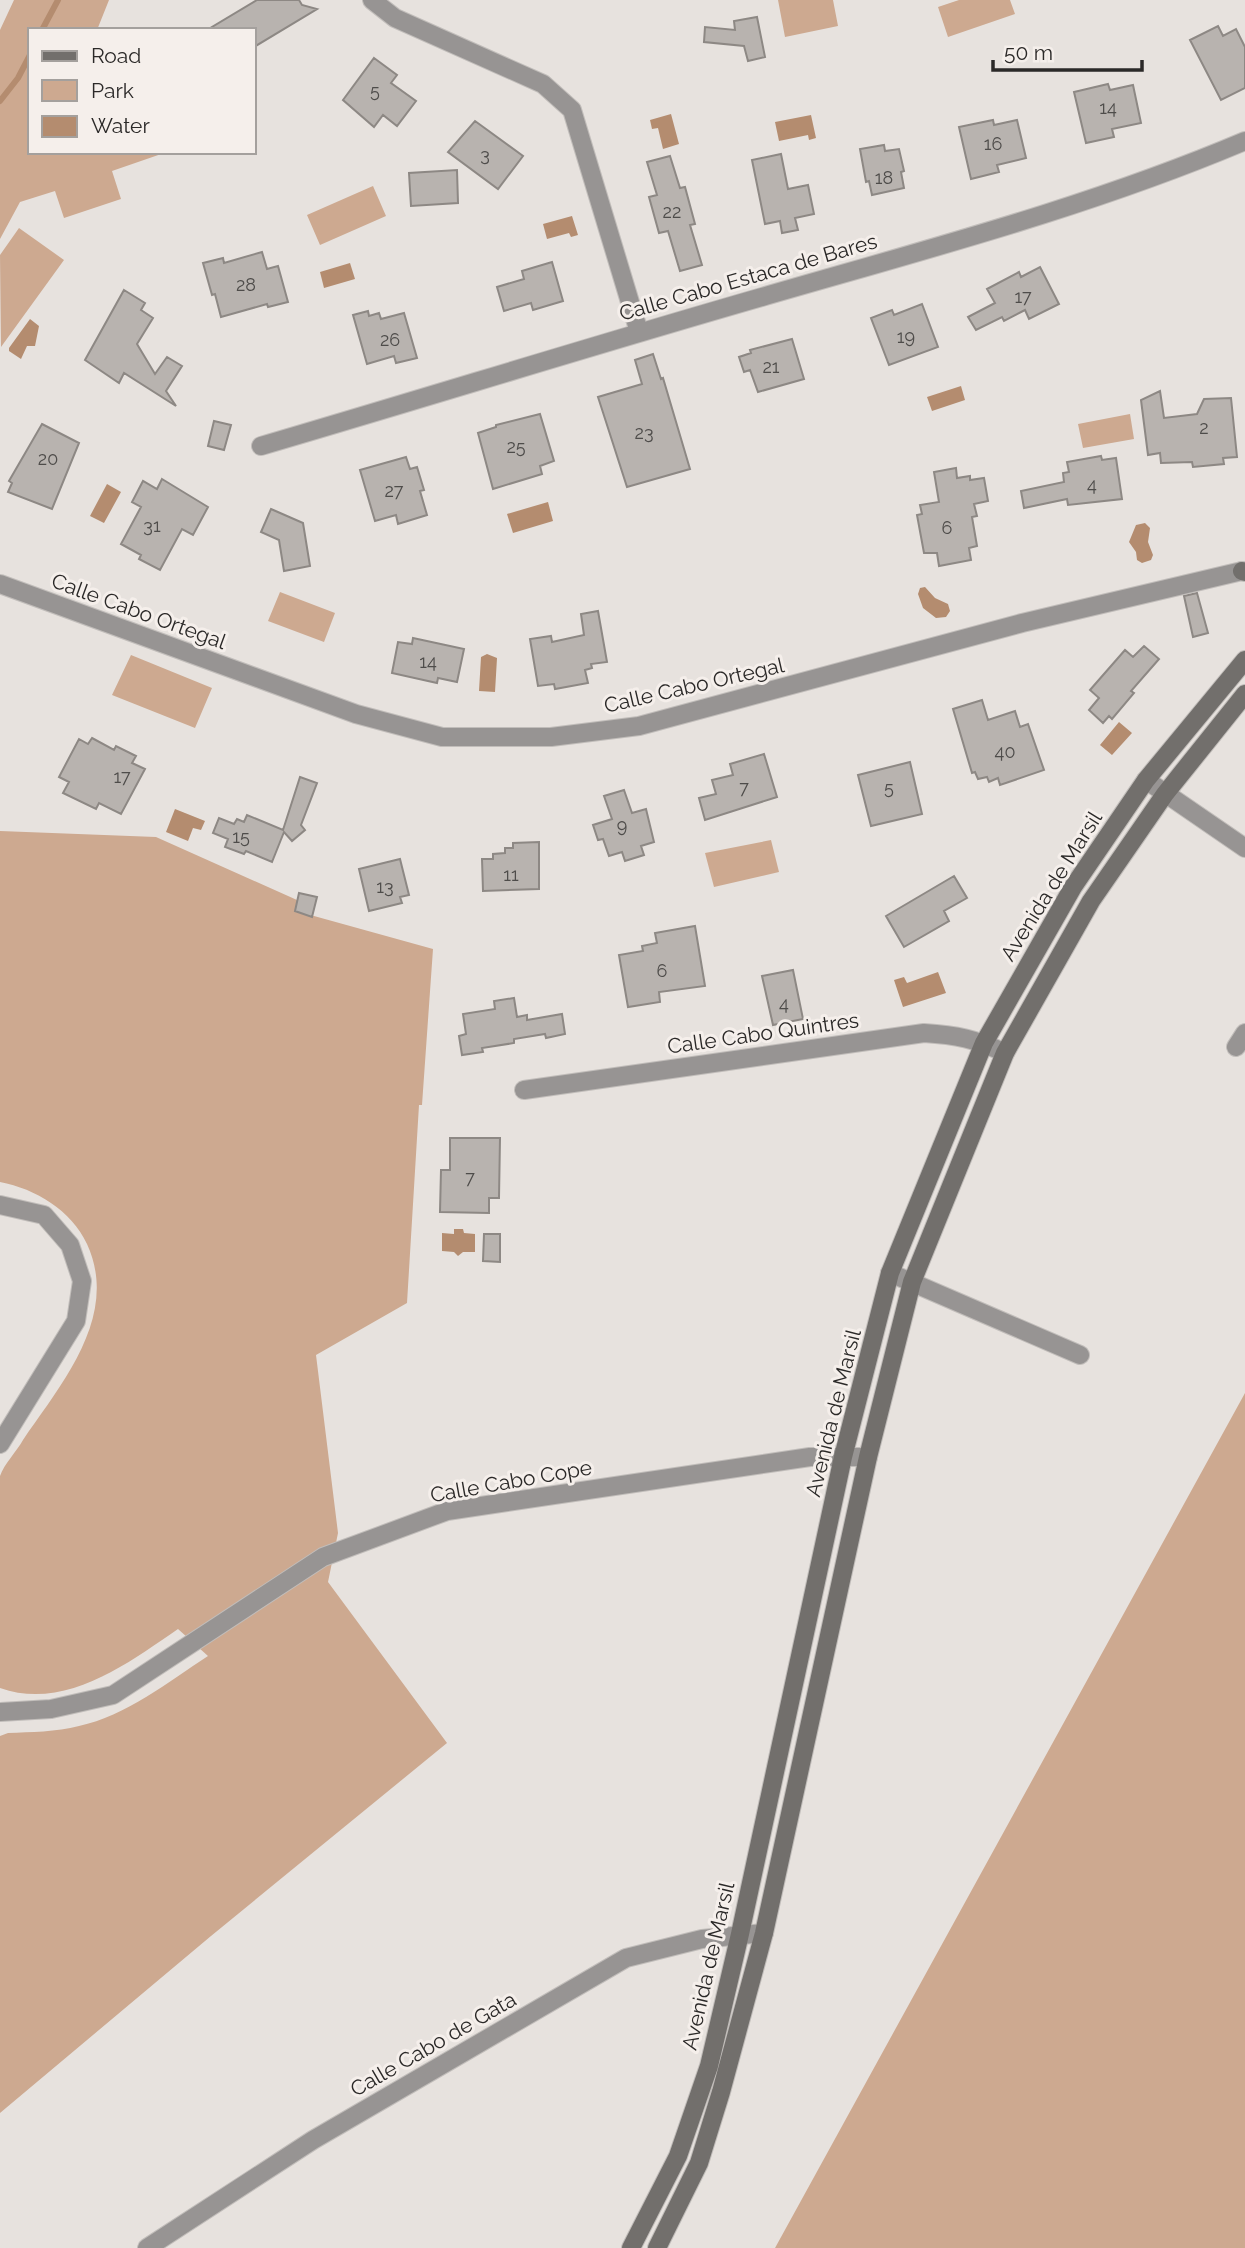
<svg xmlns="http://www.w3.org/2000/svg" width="1245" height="2248" viewBox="0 0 1245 2248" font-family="Raleway,sans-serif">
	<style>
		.green { fill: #cda990 }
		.water { fill: #b48c6f }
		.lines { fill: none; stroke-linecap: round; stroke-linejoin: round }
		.stream { stroke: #b48c6f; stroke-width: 6 }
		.building { fill: #b8b3af; stroke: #8d8884; stroke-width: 2 }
		.street-casing { stroke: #c1bdba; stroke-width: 20 }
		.secondary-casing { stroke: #c1bdba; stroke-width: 20 }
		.street { stroke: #979493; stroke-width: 18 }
		.secondary { stroke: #726f6c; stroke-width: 18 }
		.labels { text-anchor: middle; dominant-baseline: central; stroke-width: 6; stroke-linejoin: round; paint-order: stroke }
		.number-label { font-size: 18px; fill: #4e4c4a }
		.street-label { font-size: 21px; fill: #2b2928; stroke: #f5efeb }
	</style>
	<rect width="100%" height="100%" fill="#e7e2de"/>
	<path class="green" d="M14,0h95l-12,30h-67v122h137l-55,19 9,28 -57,19 -9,-27 -35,11 -20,37v-209z
		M778,0h55l5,26 -53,11z
		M959,0h51l5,14 -67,23 -10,-30z
		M373,186l13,30 -66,29 -13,-30z
		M19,228l45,32 -63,87 -1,-92z
		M1130,414l4,25 -51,9 -5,-24z
		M280,592l55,21 -11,29 -56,-21z
		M131,655l81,33 -17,40 -83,-33z
		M0,831l156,6 141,63 -1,11 137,38 -11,156h-3l-12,198 -91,52 22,178 -10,49 119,161 -236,193 -211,177v-377l8,-3c23,-1 48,-1 71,-7 47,-10 89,-44 129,-70l-30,-27c-51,35 -113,82 -178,59 0,-53 0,-106 0,-159 0,-12 0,-43 0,-53 4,-12 17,-25 23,-36 39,-57 97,-124 64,-196 -16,-34 -51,-55 -87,-62z
		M771,840l8,32 -65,15 -9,-34z
		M1245,1393v855h-470z"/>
	<path class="water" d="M671,114l8,30 -16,5 -5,-21 -6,1 -2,-9z
		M811,115l5,23 -7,2 -1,-5 -29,6 -4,-19z
		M572,216l6,19 -7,2 -2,-4 -22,6 -4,-15z
		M350,263l5,16 -31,9 -4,-16z
		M30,319l9,7 -4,20h-8l-6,13 -12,-8v-3z
		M961,386l4,14 -33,11 -5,-14z
		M107,484l14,8 -17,31 -14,-7z
		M548,502l5,19 -40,12 -6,-19z
		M1145,523l5,5 -2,14 5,13 -2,5 -9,3 -5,-3 -1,-8 -7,-10 7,-17z
		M925,587l10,11 13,6 2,7 -4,6 -10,1 -13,-10 -5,-14 2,-6z
		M487,654l10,4 -2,34 -16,-1 2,-34z
		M1119,722l13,11 -20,22 -12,-10z
		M175,809l30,12 -4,9 -8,-2 -5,13 -22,-9z
		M938,972l8,21 -43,14 -9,-27 10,-3 3,6z
		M454,1229h9l1,4 11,1v18h-12l-5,4 -4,-4 -12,-1v-18l12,1z"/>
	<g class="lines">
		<path class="stream" d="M42,30l16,-30
			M0,101l18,-23 12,-23"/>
	</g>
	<path class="building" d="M257,0h42l3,5 15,4 -63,38v-17h-47z
		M757,17l8,40 -17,4 -4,-15 -40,-4 1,-15 30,3 -1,-9z
		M1218,26l5,10 13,-7 9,18v41l-24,12 -31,-60z
		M374,58l23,17 -6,8 25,18 -19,25 -14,-11 -9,12 -31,-27z
		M1108,84l2,6 23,-5 8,38 -29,6 2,8 -28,6 -12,-51z
		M993,120l1,5 23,-5 9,38 -29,7 2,7 -28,7 -12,-52z
		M475,121l48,35 -25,33 -50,-37z
		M884,145l1,6 14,-2 5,22 -3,1 3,16 -32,7 -3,-14 -3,1 -6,-33z
		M781,154l7,35 20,-4 6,29 -19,4 3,12 -16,3 -2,-12 -15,3 -13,-64z
		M670,156l10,32 5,-1 10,37 -5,1 12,40 -22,6 -12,-40 -9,2 -10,-36 8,-2 -10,-33z
		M457,170l1,33 -47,3 -2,-33z
		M262,252l5,17 11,-3 10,36 -20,5 -1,-3 -46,13 -6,-23 -3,1 -9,-32 20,-5 1,5z
		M552,262l11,39 -30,9 -2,-7 -27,8 -7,-24 27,-8 -2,-8z
		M1040,267l19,37 -30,15 -4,-9 -21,11 -2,-4 -26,13 -8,-13 27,-14 -8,-14 32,-17 2,5z
		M124,290l21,13 -4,7 12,8 -16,26 18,30 12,-17 15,9 -16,25 10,15 -52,-33 -5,10 -34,-23z
		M922,304l16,43 -49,18 -18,-47 21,-8 2,5z
		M368,311l1,5 10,-3 2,6 23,-6 13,45 -21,5 -2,-7 -27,8 -14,-49z
		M792,339l12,40 -46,13 -8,-22 -6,2 -5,-15 12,-4 -1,-3z
		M653,354l8,25 2,-1 27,91 -63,18 -29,-90 44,-13 -7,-24z
		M1160,391l4,27 33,-4 7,-15 27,-1 6,59 -14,1 1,6 -31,3 -1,-5 -31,1 -1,-10 -12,2 -7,-55z
		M540,414l14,47 -14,5 2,8 -49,15 -15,-56 18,-6v-2z
		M214,421l17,4 -7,25 -16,-4z
		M42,424l37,19 -27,66 -44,-17 4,-9 -3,-2z
		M1101,456l1,4 14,-2 6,41 -54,6 -1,-6 -43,9 -3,-17 43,-9 -1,-9 6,-1 -2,-10z
		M406,457l4,12 7,-2 7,23 -4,1 7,24 -29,9 -2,-9 -21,6 -15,-51z
		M956,468l1,10 13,-2v4l14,-2 4,23 -14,3 3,12 -5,1 5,29 -8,2 2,12 -32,6 -2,-13h-13l-7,-38 5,-1 -2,-9 19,-3 -5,-30z
		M162,479l46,28 -15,28 -11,-6 -22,41 -21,-11 2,-4 -20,-11 20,-37 -9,-5 11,-21 14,8z
		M271,509l32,14 7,43 -26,5 -5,-31 -18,-8z
		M1197,593l11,40 -15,4 -9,-41z
		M598,611l9,51 -16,2 1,4 -7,2 3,13 -33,6 -1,-5 -16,2 -8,-47 21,-3 1,6 32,-7 -3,-21z
		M413,638l51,11 -7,33 -19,-4 -1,5 -45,-10 6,-31 14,2z
		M1144,646l15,13 -28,32 3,2 -22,26 -3,-3 -6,7 -14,-13 10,-12 -9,-8 35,-40 8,7z
		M982,700l6,20 27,-9 5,16 8,-3 16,46 -44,15 -2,-7 -9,4 -2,-5 -9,2 -3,-7 -3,1 -19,-64z
		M92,738l22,12 2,-4 20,10 -4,7 13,6 -24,45 -22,-11 -3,6 -33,-16 6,-11 -10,-5 20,-38 9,5z
		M764,754l13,43 -72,23 -6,-22 17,-4 -4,-14 21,-5 -3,-11z
		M910,762l12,52 -51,12 -13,-51z
		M300,777l17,6 -16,42 4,5 -13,11 -8,-9 -12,30 -26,-11 -2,3 -19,-7 3,-8 -15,-6 6,-15 15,6 3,-5 7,3 3,-7 36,15z
		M624,790l8,23 14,-4 8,33 -13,4 3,9 -19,6 -3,-9 -13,4 -6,-17 -5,1 -5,-15 19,-6 -8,-23z
		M539,842v47l-56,2 -1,-32h11v-5l12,-1v-5h8v-5z
		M400,859l9,36 -9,2 2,6 -33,8 -10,-42z
		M954,876l13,22 -23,13 5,10 -45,26 -18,-31z
		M299,893l18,4 -5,20 -17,-6z
		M695,926l10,60 -46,6 1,10 -32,5 -9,-52 24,-4 -1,-5 15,-3 -2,-10z
		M793,970l10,49 -30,6 -11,-49z
		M514,998l3,19 10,-2v5l35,-6 3,20 -19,4 -1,-4 -31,5v4l-32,5 1,4 -21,3 -3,-19 7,-2 -3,-20 32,-5 -1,-8z
		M450,1138h50l-1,60h-10v15l-49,-1 1,-42h9z
		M484,1234h16v28l-17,-1z"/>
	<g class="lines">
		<g class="street-casing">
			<path id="street" d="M372,0l23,18 148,66 29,26 67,222
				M261,446c167,-49 334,-101 501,-149 162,-47 327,-90 483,-156
				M0,584l356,130 86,23h109l88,-11 383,-103 220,-52
				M1146,780l99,68
				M1236,1047l9,-14
				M524,1090l400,-57c32,2 52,6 81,20
				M0,1205l44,10 26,30 12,36 -6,40 -76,123
				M890,1273l190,82
				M0,1712l51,-3 62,-14 210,-138 124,-46 363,-54h58
				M147,2248l166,-108 313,-182 76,-19 62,-6"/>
		</g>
		<g class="secondary-casing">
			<path id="secondary" d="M1242,571l3,1
				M631,2248l47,-92 31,-90 31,-132 103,-477 47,-184 94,-230 89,-156 73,-107 99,-120
				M657,2248l42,-85 22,-71 43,-159 104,-476 44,-175 93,-229 86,-152 74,-107 80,-100"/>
		</g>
		<use href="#street" class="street"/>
		<use href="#secondary" class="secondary"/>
	</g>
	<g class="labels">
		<g class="number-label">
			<text x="375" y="90">5</text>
			<text x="1108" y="107">14</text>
			<text x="993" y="143">16</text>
			<text x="485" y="154">3</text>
			<text x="884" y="177">18</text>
			<text x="672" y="211">22</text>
			<text x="246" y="284">28</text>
			<text x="1023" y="296">17</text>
			<text x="906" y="336">19</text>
			<text x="390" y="339">26</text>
			<text x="771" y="366">21</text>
			<text x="1204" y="427">2</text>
			<text x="644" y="432">23</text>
			<text x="516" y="446">25</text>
			<text x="48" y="458">20</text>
			<text x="1092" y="484">4</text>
			<text x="394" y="490">27</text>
			<text x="152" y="525">31</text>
			<text x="947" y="527">6</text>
			<text x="428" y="661">14</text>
			<text x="1005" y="751">40</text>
			<text x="122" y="776">17</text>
			<text x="744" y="787">7</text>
			<text x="889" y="787">5</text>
			<text x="622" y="825">9</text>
			<text x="241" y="836">15</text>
			<text x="511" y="874">11</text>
			<text x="385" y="886">13</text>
			<text x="662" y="970">6</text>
			<text x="784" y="1003">4</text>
			<text x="470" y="1177">7</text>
		</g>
		<g class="street-label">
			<text transform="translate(748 277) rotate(-16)">Calle Cabo Estaca de Bares</text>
			<text transform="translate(139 611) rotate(20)">Calle Cabo Ortegal</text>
			<text transform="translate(694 685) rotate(-13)">Calle Cabo Ortegal</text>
			<text transform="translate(1051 886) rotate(-58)">Avenida de Marsil</text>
			<text transform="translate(763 1033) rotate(-8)">Calle Cabo Quintres</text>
			<text transform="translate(833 1413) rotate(-76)">Avenida de Marsil</text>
			<text transform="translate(511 1481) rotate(-10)">Calle Cabo Cope</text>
			<text transform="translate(708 1966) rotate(-77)">Avenida de Marsil</text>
			<text transform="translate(433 2044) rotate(-30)">Calle Cabo de Gata</text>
		</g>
	</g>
	<rect x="28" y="28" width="228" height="126" fill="#f5efeb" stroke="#a4a09d" stroke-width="2"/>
	<rect x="42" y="51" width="35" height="10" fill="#726f6c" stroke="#a4a09d" stroke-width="2"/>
	<text x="91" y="63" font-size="21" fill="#2b2928">Road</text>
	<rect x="42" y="80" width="35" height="21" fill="#cda990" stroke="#a4a09d" stroke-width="2"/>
	<text x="91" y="98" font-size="21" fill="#2b2928">Park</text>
	<rect x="42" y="116" width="35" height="21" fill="#b48c6f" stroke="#a4a09d" stroke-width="2"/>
	<text x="91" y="133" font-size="21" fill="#2b2928">Water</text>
	<path d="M993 60v10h149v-10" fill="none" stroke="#2b2928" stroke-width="3.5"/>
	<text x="1004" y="60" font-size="21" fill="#2b2928" stroke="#f5efeb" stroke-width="5" paint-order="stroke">50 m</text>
</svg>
